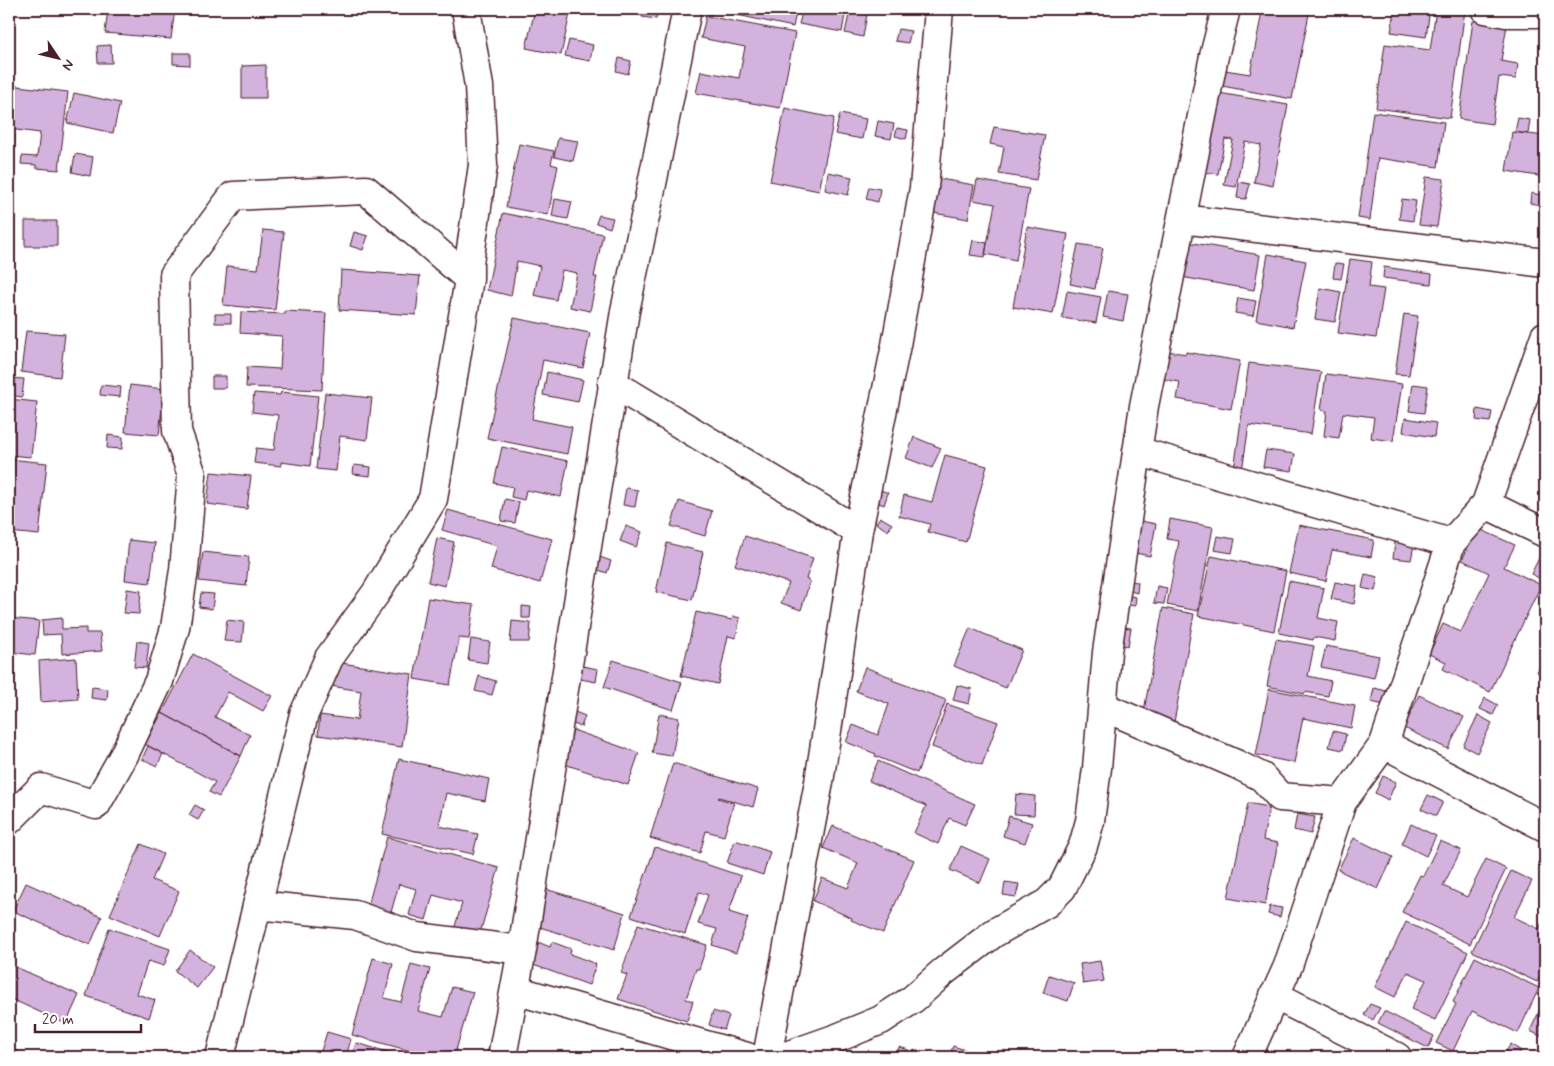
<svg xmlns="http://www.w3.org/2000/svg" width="1554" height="1066" viewBox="0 0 1554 1066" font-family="Mynerve,sans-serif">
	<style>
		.building { fill: #d3b3de; stroke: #4a1f2b }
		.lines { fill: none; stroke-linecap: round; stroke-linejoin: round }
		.minor-casing { stroke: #4a1f2b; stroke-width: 31 }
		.minor { stroke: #fff; stroke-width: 28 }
	</style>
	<rect width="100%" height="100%" fill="#fff"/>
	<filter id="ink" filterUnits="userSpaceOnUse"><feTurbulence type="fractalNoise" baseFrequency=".02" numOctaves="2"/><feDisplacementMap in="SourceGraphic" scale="10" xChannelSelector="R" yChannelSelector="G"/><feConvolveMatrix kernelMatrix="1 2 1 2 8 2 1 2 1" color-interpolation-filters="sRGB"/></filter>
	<g filter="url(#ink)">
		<path class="building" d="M108,9h67l-4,30 -66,-6z
			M535,9h36l-10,46 -35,-7z
			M644,9h14l-2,10 -14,-2z
			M693,9h20l-1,6 -19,-4z
			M738,9h59l-4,18 -56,-12z
			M803,9h43l-4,23 -43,-8z
			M1247,9h63l-18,90 -70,-13 3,-16 25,4 12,-62z
			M1395,9h35l-4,28 -35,-5z
			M1436,9l29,1 -15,108 -74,-10 9,-64 45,6z
			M850,10l17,4 -4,23 -18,-4z
			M706,16l89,17 -15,75 -84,-15 5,-22 38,7 6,-31 -44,-9z
			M1473,21l34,4 -6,36 17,3 -2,15 -17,-2 -7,47 -33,-5z
			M898,29l13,2 -3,12 -13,-2z
			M569,40l24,5 -3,16 -25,-5z
			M111,45l1,18h-14l-1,-17z
			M173,53h17v12l-17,-1z
			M619,58l12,3 -3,13 -12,-3z
			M266,65v33h-24v-32z
			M9,85l59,7 -9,78 -23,-2v-3l-15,-1 1,-8 15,1 3,-24 -31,-4z
			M1213,92l75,13 -15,81 -19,-4 7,-37 -16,-3 -9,45 -12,-2 9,-45 -8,-1 -7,35 -20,-3z
			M74,93l46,10 -7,30 -46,-10z
			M785,108l49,10 -15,73 -49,-10z
			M1373,112l71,10 -6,45 -60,-9 -8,62 -12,-2z
			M840,114l26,5 -4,20 -27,-5z
			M1518,118l12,2 -2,14 -13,-2z
			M878,121l16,3 -3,15 -16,-3z
			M994,127l51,8 -9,45 -37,-6 5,-27 -14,-3z
			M897,128l11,2 -2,9 -11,-3z
			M1512,132l33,4v41l-39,-6z
			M9,136h6l-4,33 -2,-1z
			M558,138l20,3 -5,20 -19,-4z
			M519,144l35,7 -3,13 7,2 -10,49 -42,-8z
			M75,154l18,3 -3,19 -18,-4z
			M828,172l24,5 -4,18 -23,-5z
			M929,177l45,8 -6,34 -46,-8z
			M1426,177l18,2 -7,48 -18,-2z
			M977,180l52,9 -13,71 -31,-6 10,-50 -22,-4z
			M1239,182l11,2 -4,15 -9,-1z
			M869,187l11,2 -2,13 -12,-3z
			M1531,193l10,2 -1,10 -10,-2z
			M555,199l17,3 -4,17 -16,-3z
			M1402,199l14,2 -3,20 -14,-2z
			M503,213l100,21 -9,43h3l-7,34 -20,-4 7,-34 -15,-3 -6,30 -22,-5 6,-29 -23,-5 -6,35 -24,-6z
			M599,215l14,3 -3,10 -14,-5z
			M25,221h32v25h-32z
			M1027,227l41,7 -15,80 -40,-7z
			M263,230l21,2 -9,78 -52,-5 4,-39 31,3z
			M354,232l14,4 -5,14 -13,-4z
			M973,240l14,3 -2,14 -15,-2z
			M1188,242l72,13 -6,35 -73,-13z
			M1078,244l25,4 -8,41 -25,-5z
			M1268,254l38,7 -13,66 -37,-7z
			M1350,259l22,3 -3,25 15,2 -8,49 -38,-5z
			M1335,263l9,1 -3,15 -8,-1z
			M1384,267l48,7 -1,10 -48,-6z
			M341,270l79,6 -4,39 -77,-5z
			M1320,288l21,4 -6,30 -20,-3z
			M1067,291l34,6 -5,26 -34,-5z
			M1108,291l20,3 -5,27 -20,-4z
			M1238,298l18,3 -3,15 -18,-3z
			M285,311l41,2 -4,77 -76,-3 1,-20 33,2 2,-33 -42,-3 1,-21 44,2z
			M215,314h16v9h-16z
			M1404,314l14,2 -9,59 -14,-1z
			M514,318l76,15 -7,35 -40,-8 -11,59 40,8 -5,27 -80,-16z
			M26,331l39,3 -5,43 -39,-5z
			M1167,351l19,3v-2l54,9 -9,48 -54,-10 3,-17 -18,-3z
			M1249,363l72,9 -10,62 -62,-9 -7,46 -8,-1z
			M547,372l36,8 -5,22 -35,-7z
			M1326,374l76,10 -9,57 -22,-3 3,-21 -31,-4 -4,25 -15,-2 3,-25 -6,-1z
			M212,376h14v12h-14z
			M9,378l15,1 -2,18 -13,-2z
			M1413,384l15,2 -4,27 -15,-2z
			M101,385l20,2 -1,10 -20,-2z
			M130,385l34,4 -5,46 -34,-3z
			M281,392l37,4 -8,70 -29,-4v4l-27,-3 2,-15 18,2 4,-35 -26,-3 2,-19 26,2z
			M325,393l47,5 -5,42 -27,-4 -4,35 -20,-2z
			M9,399l28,3 -6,55 -22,-2z
			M1477,409l15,3 -2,10 -14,-2z
			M1405,418l31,5 -2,14 -31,-5z
			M108,435l15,2 -1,12 -15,-1z
			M914,437l27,11 -9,20 -26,-10z
			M502,447l66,14 -7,36 -35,-7 -2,10 -13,-3 2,-10 -19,-4z
			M1266,450l29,4 -3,17 -29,-4z
			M945,455l42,11 -21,76 -38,-10 2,-8 -31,-8 5,-21 28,7z
			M9,459l38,4 -8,72 -30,-3z
			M354,465l17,2 -1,9 -17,-2z
			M211,472l40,4 -4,33 -40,-5z
			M874,487l14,6 -4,12 -15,-6z
			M626,488l12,2 -3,17 -12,-2z
			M505,499l14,3 -4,21 -14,-2z
			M679,501l33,10 -7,25 -34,-10z
			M448,510l104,29 -12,44 -49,-14 6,-23 -55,-16z
			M880,517l12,7 -4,7 -12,-8z
			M1170,519l43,8 -15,84 -31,-6 12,-64 -12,-2z
			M1141,521l15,3 -6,32 -15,-3z
			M1299,525l75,15 -3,17 -39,-7 -6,31 -37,-8z
			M626,526l16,6 -6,15 -16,-6z
			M1477,528l38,17 -11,22 37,18 -51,107 -47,-23 3,-7 -17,-8 14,-30 18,8 28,-59 -27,-13z
			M745,536l68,22 -7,21 4,2 -9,29 -20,-7 8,-20 -54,-18z
			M1217,536l18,3 -3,14 -18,-3z
			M437,538l17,4 -9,44 -17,-4z
			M129,540l26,3 -5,40 -25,-3z
			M1395,542l19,3 -3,15 -18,-2z
			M667,543l36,9 -11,48 -36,-8z
			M203,552l46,5 -3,29 -47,-5z
			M1542,552l3,1v28l-14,-7z
			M597,556l14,5 -4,12 -14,-5z
			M1211,556l75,15 -12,60 -76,-15z
			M1365,574l13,3 -3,14 -13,-3z
			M1129,581l9,1 -1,11 -10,-3z
			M1289,581l35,7 -6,30 20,4 -3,19 -21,-4 -1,3 -34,-7z
			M1335,582l22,4 -3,18 -23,-5z
			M1157,586l10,2 -3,16 -10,-1z
			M127,589l14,2 -2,23 -15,-1z
			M201,593l13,1 -2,15 -13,-2z
			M1125,595l11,2 -1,9 -11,-2z
			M428,598l46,7 -5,34 -10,-1 -9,47 -36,-6z
			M522,606l9,1 -1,11h-8z
			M1163,608l31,6 -20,108 -31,-6z
			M696,612l36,8 1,-4 7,2 -4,20 -8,-2 -10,48 -37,-8z
			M9,618l30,3 -4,34 -26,-3z
			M62,618v11l24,-1v5h14l2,18 -40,3 -1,-20 -18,1 -1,-15z
			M227,620l17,2 -2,20 -18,-1z
			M512,621l19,2 -2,19h-19z
			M1121,627l10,1 -3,18 -10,-2z
			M970,628l52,22 -16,38 -52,-22z
			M471,639l19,3 -3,21 -19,-3z
			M1276,639l38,7 -6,30 23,5 -3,15 -23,-4v2l-38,-8z
			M137,641l12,2 -3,25 -12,-1z
			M1326,646l53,10 -5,22 -53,-11z
			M193,654l79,42 -9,15 -35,-19 -13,25 35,18 -9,21 -79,-43z
			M1545,655v21l-8,-4z
			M76,658l2,41 -37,3 -2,-41z
			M613,660l69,22 -9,28 -69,-23z
			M335,662l77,12 -10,73 -84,-12 2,-20 37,5 4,-29 -30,-5z
			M577,665l21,4 -2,13 -21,-4z
			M865,667l28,11 -1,2 54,20 -29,73 -42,-17 1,-2 -30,-12 7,-17 25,10 11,-31 -33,-13z
			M479,676l17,5 -4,14 -17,-4z
			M957,685l15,4 -3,15 -16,-4z
			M92,687l16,2 -1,11 -16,-2z
			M1374,688l13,3 -2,14 -14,-3z
			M1269,689l86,17 -4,22 -48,-10 -9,45 -38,-8z
			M1419,695l45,22 -16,32 -44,-21z
			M1485,698l13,7 -5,10 -13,-6z
			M947,704l51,18 -16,43 -50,-18z
			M575,712l10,4 -4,11 -10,-4z
			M162,713l79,43 -22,41 -10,-5 6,-10 -70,-38z
			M659,714l20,4 -7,38 -20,-3z
			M1478,715l14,8 -15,30 -14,-7z
			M570,729l69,24 -11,32 -70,-23z
			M1333,731l13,3 -3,16 -14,-3z
			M148,746l15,8 -6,12 -15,-7z
			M399,759l90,20 -4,22 -39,-8 -7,33 39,8 -5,20 -91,-20z
			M878,761l97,43 -10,21 -16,-7 -11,26 -24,-11 12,-27 -57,-25z
			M673,763l85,26 -5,18 -34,-10 -1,1 16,5 -10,33 -18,-5 -6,22 -50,-15z
			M1383,776l13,6 -8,18 -13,-7z
			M1016,794l19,2 -1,19 -20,-1z
			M1428,795l15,7 -7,14 -15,-7z
			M1248,803l21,4 -6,33 15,3 -13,62 -37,-7z
			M195,805l9,5 -6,10 -9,-5z
			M1297,814l18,3 -4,17 -17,-4z
			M1009,816l23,7 -7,20 -22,-7z
			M1411,824l25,12 -10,20 -24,-12z
			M833,826l81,34 -31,73 -32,-13 1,-2 -39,-17 9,-23 26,10 10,-25 -35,-15z
			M387,837l112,31 -21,72 -25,-7 9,-30 -29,-8 -7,25 -17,-5 7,-26 -17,-5 -9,32 -23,-7z
			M1354,838l39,19 -15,32 -40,-19z
			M735,840l35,12 -7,23 -36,-12z
			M1440,841l21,9 -18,36 24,11 19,-38 20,10 -36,75 -68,-32 18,-37 3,1z
			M141,844l22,10 -11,26 27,11 -19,45 -50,-21z
			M961,846l29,13 -10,24 -30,-13z
			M655,847l86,29 -12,36 19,6 -12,35 -24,-8 5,-16 -19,-5 10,-29 -9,-3 -14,42 -54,-18z
			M1511,871l21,10 -18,36 25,12 6,-13v50l-8,16 -65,-31z
			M1005,882l14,2 -3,13 -13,-2z
			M26,883l76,34 -12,28 -77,-34z
			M542,888l83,25 -11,37 -84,-26z
			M1270,906l12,2 -2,9 -12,-3z
			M1406,922l62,30 -33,68 -24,-11 15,-29 -18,-8 -13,25 -20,-10z
			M638,924l69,21 -8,24h-3l-10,30 7,2 -6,20 -69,-22 9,-24 -6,-2z
			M109,928l61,21 -6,17 -16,-5 -11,33 18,6 -6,18 -63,-22z
			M533,940l17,7 2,-5 19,7 -1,5 26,10 -7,21 -64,-23z
			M190,950l23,17 -16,21 -22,-17z
			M1475,957l64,31 -21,45 -46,-22 -19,40 -17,-8 20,-39 -3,-2z
			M373,958l20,6 -9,34 17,4 10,-38 19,5 -12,42 25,6 9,-30 21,5 -19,65h-21l-81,-22z
			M1100,961l4,20 -21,3 -3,-20z
			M9,964l70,31 -13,29 -57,-26z
			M1049,975l25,8 -6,18 -25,-8z
			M1545,999v39l-15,-7z
			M1370,1004l10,4 -7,12 -9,-5z
			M713,1011l16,5 -5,14 -15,-5z
			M1384,1011l50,25 -6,12 -50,-25z
			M327,1032l24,7 -5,18h-27z
			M356,1043l50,14h-55z
			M1511,1044l10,7 -5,6h-14z
			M953,1046l34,11h-38z
			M899,1047l10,3 -3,7h-10z
			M9,1048l22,9h-22z
			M1476,1049l8,7 -1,1h-14z"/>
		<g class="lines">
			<g class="minor-casing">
				<path id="minor" d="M1485,9l21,4h39
					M1182,219l363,44
					M612,383l246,148
					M1137,451l314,92
					M1486,504l59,29
					M1104,707l132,57 26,13 18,20 62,5
					M1384,744l161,83
					M9,820l32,-32 55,17 28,-50 35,-74 16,-53 9,-58 8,-95 -15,-44 -3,-156 59,-79 133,-6 103,89
					M257,905l98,10 62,22 105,13
					M515,990l232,67
					M1274,995l123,62
					M220,1057l84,-343 25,-56 47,-65 57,-94 36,-220v-16l14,-98 -4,-79 -13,-77
					M502,1057l20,-107 103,-639 26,-122 36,-180
					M767,1057l52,-275 39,-251 38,-186 28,-157 15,-179
					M783,1057l54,-19 44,-18 32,-21 30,-27 51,-39 53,-30 15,-15 21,-42 7,-25 7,-53 10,-116 37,-246 70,-350 12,-47
					M1247,1057l41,-91 54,-164 42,-58 67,-201 35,-39 59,-168"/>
			</g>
			<use href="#minor" class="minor"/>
		</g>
	</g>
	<rect width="1554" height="1066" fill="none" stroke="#fff" stroke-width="30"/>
	<rect x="15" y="15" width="1524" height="1036" fill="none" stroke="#4a1f2b" stroke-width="2" filter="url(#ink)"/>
	<g transform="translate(58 58) rotate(125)" stroke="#ffffff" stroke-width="4" paint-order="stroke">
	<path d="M0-4L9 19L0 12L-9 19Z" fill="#4a1f2b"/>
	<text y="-8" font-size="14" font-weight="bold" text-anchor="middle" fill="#4a1f2b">N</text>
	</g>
	<path d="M35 1024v8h106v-8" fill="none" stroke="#4a1f2b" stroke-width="2.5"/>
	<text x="42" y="1024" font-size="15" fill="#4a1f2b" stroke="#ffffff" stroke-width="4" paint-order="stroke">20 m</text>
</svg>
